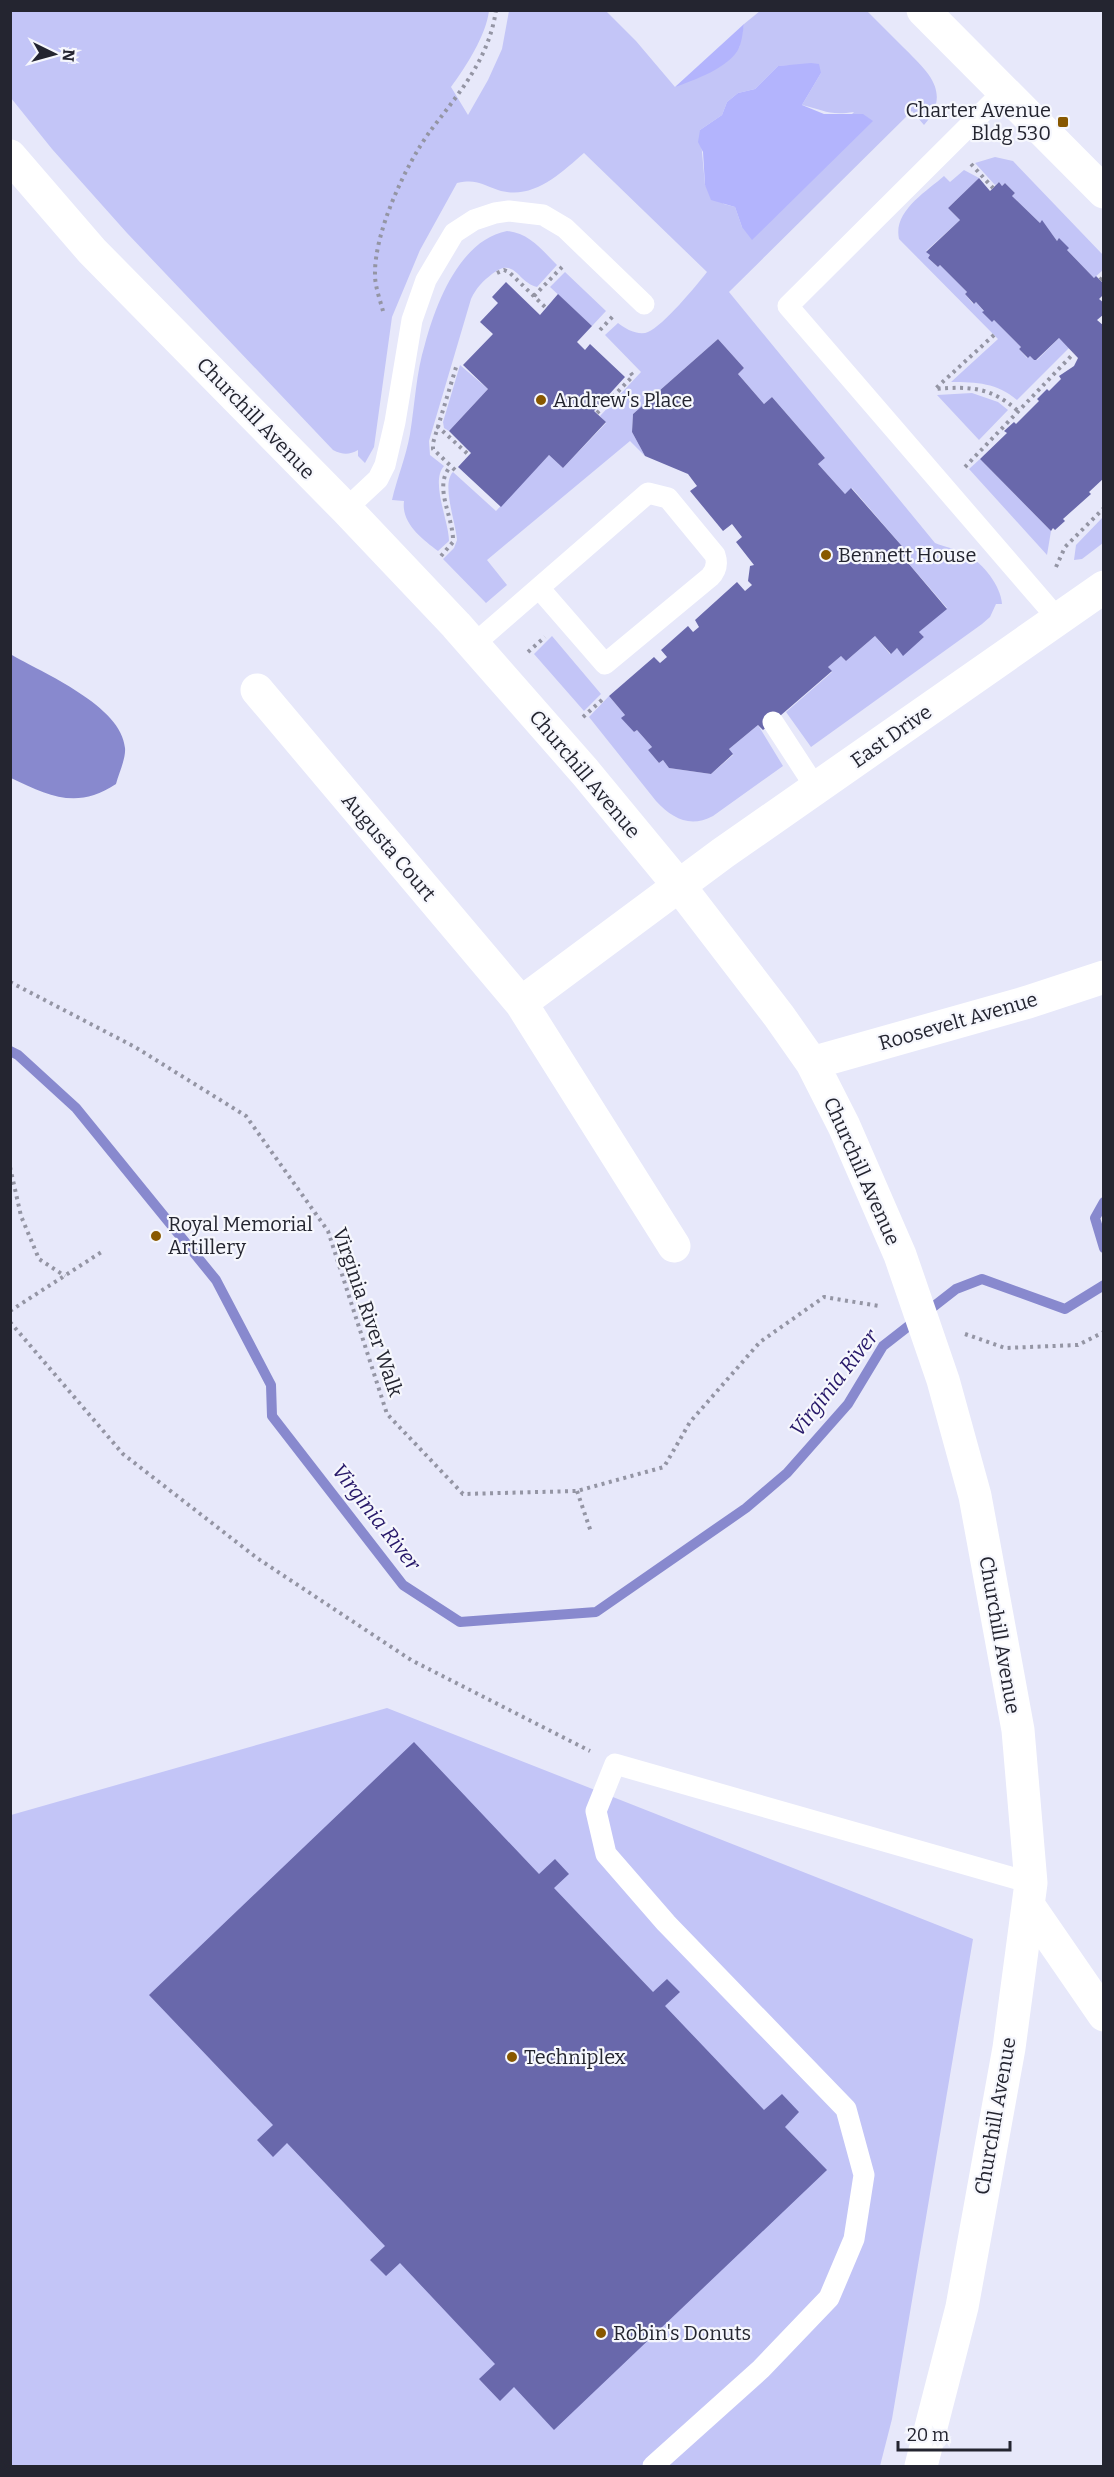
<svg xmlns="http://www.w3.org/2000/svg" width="1114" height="2477" viewBox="0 0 1114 2477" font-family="Bitter,serif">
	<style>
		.green { fill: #c3c5f7; fill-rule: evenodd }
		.forest { fill: #b3b4fd }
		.water { fill: #8889ce }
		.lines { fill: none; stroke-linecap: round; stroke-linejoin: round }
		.stream { stroke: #8889ce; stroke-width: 10 }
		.building { fill: #6968ab }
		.path { stroke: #9495a4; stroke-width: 4; stroke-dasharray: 3 4.5; stroke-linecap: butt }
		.lane { stroke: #fff; stroke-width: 21 }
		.street { stroke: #fff; stroke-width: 33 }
		.poi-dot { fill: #885800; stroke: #f6f7fd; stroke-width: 2 }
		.labels { text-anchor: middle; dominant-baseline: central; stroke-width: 4.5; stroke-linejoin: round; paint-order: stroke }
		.poi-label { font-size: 20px; fill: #242530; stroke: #f6f7fd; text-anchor: start }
		.street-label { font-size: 20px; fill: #242530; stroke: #f6f7fd }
		.water-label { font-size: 21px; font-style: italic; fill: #271869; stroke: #f6f7fd }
	</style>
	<rect width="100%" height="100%" fill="#e7e8fa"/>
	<path class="green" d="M10,11h479c-3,24 -23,56 -38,76l17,28 20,-35 14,-31 7,-38h97l30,30 39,46 64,-39 5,-24 16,-13h107c12,12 24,24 36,36 24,24 50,45 21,78l-12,-14 -183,181 206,251c10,4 22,6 32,12 16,8 34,31 35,49h-6l-6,13 -8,7 -171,123 -25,-35 46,-40 -4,-5 13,-11 5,5 29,-25 15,18 7,-6 6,7 21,-18 -5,-5 28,-24 -44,-51 4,-5 -55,-64 -7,6 -27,-30 7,-6 -53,-61 -8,7 -26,-30 6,-6 -26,-29 -85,75 -1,18 13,24 -15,-15 -143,119 20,25 -21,18 -43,-44 11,-11 3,-8c-1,-17 -16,-56 -4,-68l43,39 53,-56 14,13 43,-45 -6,-7 41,-44 -36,-37 13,-12c7,6 21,13 30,9 15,-6 49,-47 59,-60l-123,-119c-24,21 -52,48 -86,37 -18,-6 -21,-11 -41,-7l-37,67 -28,67 -18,130 -9,16 -7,-7v-6c-9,5 -15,5 -25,0l-206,-217 -75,-84 -41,-51zM795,65l26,8 -19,32c22,5 27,11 52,7l-112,115 -7,-20 -11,-3 -19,-19 -5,-55 22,-15 5,-13 11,-9 17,-4 23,-23z
		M995,157l18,4 90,94v15l-9,8 -27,-28 -8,-11 -2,2 -15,-20 -2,2 -28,-27 3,-3 -10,-10 -3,3 -3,-4 -4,3 -20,-22z
		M964,170l15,8 -31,30 12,12 -34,31 4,4 -2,3 10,9 2,-2 27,27 -2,2 8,10 3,-2 16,19 2,-1 27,27 -2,2 8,9 3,-2 4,4h3l22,-22 10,10 -52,52c-20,-17 -40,-18 -66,-18l47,-43 -99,-100c-6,-28 27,-47 45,-63l6,6z
		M507,231c22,2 35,19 50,34l-20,22c-20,-5 -22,-31 -45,-13 -9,7 -16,14 -21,25l-42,142 1,14 14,11c-14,16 5,55 5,75l-11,10c-16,-12 -37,-28 -34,-50l-12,-1c5,-22 14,-43 18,-66 5,-30 6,-61 15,-90 11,-41 35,-104 82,-113z
		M565,272l41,39 -14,15 -42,-39z
		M460,365l28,24 -39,42 -5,-3 -1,-6z
		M972,393l26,9 10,8 -29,30 -42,-45z
		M980,459l71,72 -4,24 -78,-86z
		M1103,517v26l-21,16 -8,1 2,-15z
		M552,636l49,58 -17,17 -50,-57z
		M609,696l16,19 -3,3 12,14 3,-2 15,17 -4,3 11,13 4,-3 6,8 42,6 22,-19 -4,-6 29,-24 25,41 -70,50c-23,12 -40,3 -57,-15l-67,-84z
		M387,1708l586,231 -81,480 -12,47h-869v-651z"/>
	<path class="forest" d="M744,24c-1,7 -2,17 -5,24 -10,20 -45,32 -64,39z
		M811,63l8,1 2,9 -19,32 22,9h39l10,7 -121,119 -10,-13 -7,-20 -24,-7 -6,-15 -2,-33 -5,-10 2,-12 22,-15 5,-13 11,-9 17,-4 23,-23z"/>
	<path class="water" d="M10,654c33,19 112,52 115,94 1,10 -6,25 -9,36 -39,26 -67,12 -105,-6z"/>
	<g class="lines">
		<path class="stream" d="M10,1051l8,4 58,53 140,172 55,105 1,31 131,169 57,37 136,-10 150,-104 41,-35 61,-69 35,-58 73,-57 26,-10 83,30 39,-24
			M1104,1202l-9,16 9,30"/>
	</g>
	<path class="building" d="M979,178l11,13 9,-9 3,4 3,-3 10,10 -3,3 28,27 2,-3 15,21 2,-3 10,10 -2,2 27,28 2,-2 8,8v10l-5,5 5,4v11l-7,6 7,6v152l-15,14 2,2 -28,25 2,2 -10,9 -2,-2 -2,3 -71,-72 27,-26 -3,-2 10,-9 2,2 23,-23 -2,-2 10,-10 2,2 12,-12 -2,-3 15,-10 4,-8 -19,-20 -23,22h-2l-4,-4 -2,2 -9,-9 2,-2 -27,-27 -2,2 -10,-10 2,-1 -8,-9 -2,2 -9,-10 2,-2 -27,-27 -2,2 -10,-9 2,-3 -4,-3 34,-32 -12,-12z
		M506,282l34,33 18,-21 34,32 -15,16 8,8 5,-6 35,33 -31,34 12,11 -43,46 -14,-13 -48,52 -43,-40 13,-14 -22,-22 39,-42 -25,-24 30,-31 -13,-12 18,-19 -6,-6z
		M718,339l26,29 -6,6 26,30 8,-7 53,61 -7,6 27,30 6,-6 57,65 -5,4 44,52 -28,23 5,5 -21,19 -6,-8 -6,6 -16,-18 -29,25 -5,-5 -13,11 4,4 -59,51 -10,8 -5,-5 -29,24 4,5 -22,20 -42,-6 -6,-8 -4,3 -11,-13 4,-3 -15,-17 -3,2 -13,-14 4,-3 -16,-19 45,-39 6,6 7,-6 -6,-7 27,-24 5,6 6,-5 -4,-7 42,-38 8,9 7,-6 -4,-4 2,-15 4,-1 -18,-23 6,-5 -10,-13 -9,7 -33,-40 7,-5 -9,-12 -43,-18 -13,-24 1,-18z
		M414,1742l125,132 16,-15 14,15 -15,14 99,104 14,-13 13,13 -15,14 99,104 18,-16 17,18 -14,15 42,43 -273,260 -40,-43 -14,14 -21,-22 16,-15 -95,-101 -14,13 -16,-16 15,-14 -98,-103 -14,14 -16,-17 16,-15 -124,-130z"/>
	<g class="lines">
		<path class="path" d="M971,164l22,24
			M497,273l7,-3 5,2 36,35
			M1100,280l4,-4
			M534,296l28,-29
			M383,311c-3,-11 -8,-25 -8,-36 -1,-43 31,-111 56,-145 28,-37 58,-71 65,-120
			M600,330l14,-15
			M994,335l-59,54c35,-3 56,-2 83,22
			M597,413l36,-37 -3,-4
			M437,426l32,29
			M965,467l109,-114
			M455,470l-22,-21v-6l24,-79
			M441,556l12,-14c1,-25 -21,-56 -2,-76
			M1056,567l9,-20 39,-39
			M528,652l17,-15
			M583,717l21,-19
			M10,982l125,65 111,69 82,115 59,183 76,80 114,-3 87,-24 26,-45 70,-80 64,-45 55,9
			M10,1167l11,49 18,43 26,17
			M10,1311l93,-60
			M10,1322l113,132 134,104 154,102 179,91
			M965,1334l40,14 73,-3 26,-13
			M577,1491l14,41"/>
		<path class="lane" d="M1003,92l-215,214 270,313
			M346,509l32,-30 7,-14 10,-43 17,-102 14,-40 28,-47 20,-13 21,-7 14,-2 34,4 22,13 79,76
			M473,645l175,-152 20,5 47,57c3,9 1,16 -5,22l-105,87 -66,-76
			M773,722l43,66
			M653,2466l108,-97 68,-71 25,-59 10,-64 -18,-66 -180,-186 -60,-69 -10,-43 19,-47 416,119"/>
		<path class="street" d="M923,10l181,182
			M10,156l82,95 254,258 110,116 129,147 95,115 99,129 33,47 32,63 56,129 43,125 32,116 43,234 13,153 -22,165 -47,259 -41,159
			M257,690l264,313 153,243
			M521,1003l202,-150 381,-266
			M812,1063l216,-61 76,-25
			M1029,1906l75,109"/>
	</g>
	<g class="poi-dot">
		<rect x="1057" y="116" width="12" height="12" rx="3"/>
		<circle cx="541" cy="400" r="6"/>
		<circle cx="826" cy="555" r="6"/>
		<circle cx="156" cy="1236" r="6"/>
		<circle cx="512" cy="2057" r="6"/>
		<circle cx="601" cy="2333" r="6"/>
	</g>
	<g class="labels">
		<g class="poi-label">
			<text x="1051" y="110" text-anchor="end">Charter Avenue<tspan x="1051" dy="23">Bldg 530</tspan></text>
			<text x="553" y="400">Andrew's Place</text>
			<text x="838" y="555">Bennett House</text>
			<text x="168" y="1224">Royal Memorial<tspan x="168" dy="23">Artillery</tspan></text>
			<text x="524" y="2057">Techniplex</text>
			<text x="613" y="2333">Robin's Donuts</text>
		</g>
		<g class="street-label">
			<text transform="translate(256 418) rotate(46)">Churchill Avenue</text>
			<text transform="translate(891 736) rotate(-35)">East Drive</text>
			<text transform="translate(585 774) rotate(50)">Churchill Avenue</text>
			<text transform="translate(389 847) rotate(50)">Augusta Court</text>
			<text transform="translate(958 1021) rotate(-16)">Roosevelt Avenue</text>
			<text transform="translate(862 1171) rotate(66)">Churchill Avenue</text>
			<text transform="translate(368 1312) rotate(71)">Virginia River Walk</text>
			<text transform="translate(1000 1635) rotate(80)">Churchill Avenue</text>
			<text transform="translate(995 2116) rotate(-80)">Churchill Avenue</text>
		</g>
		<g class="water-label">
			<text transform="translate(834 1383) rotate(-52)">Virginia River</text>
			<text transform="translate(376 1517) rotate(52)">Virginia River</text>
		</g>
	</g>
	<rect width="1114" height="2477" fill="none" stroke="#242530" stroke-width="24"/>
	<g transform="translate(54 54) rotate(95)" stroke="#f6f7fd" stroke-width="4.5" paint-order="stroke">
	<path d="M0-4.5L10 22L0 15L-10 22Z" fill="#242530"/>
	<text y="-9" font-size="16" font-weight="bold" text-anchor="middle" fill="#242530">N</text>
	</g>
	<path d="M898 2441v9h112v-9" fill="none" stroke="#242530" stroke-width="3"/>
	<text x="907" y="2441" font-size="18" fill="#242530" stroke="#f6f7fd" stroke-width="4.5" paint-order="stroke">20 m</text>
</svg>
